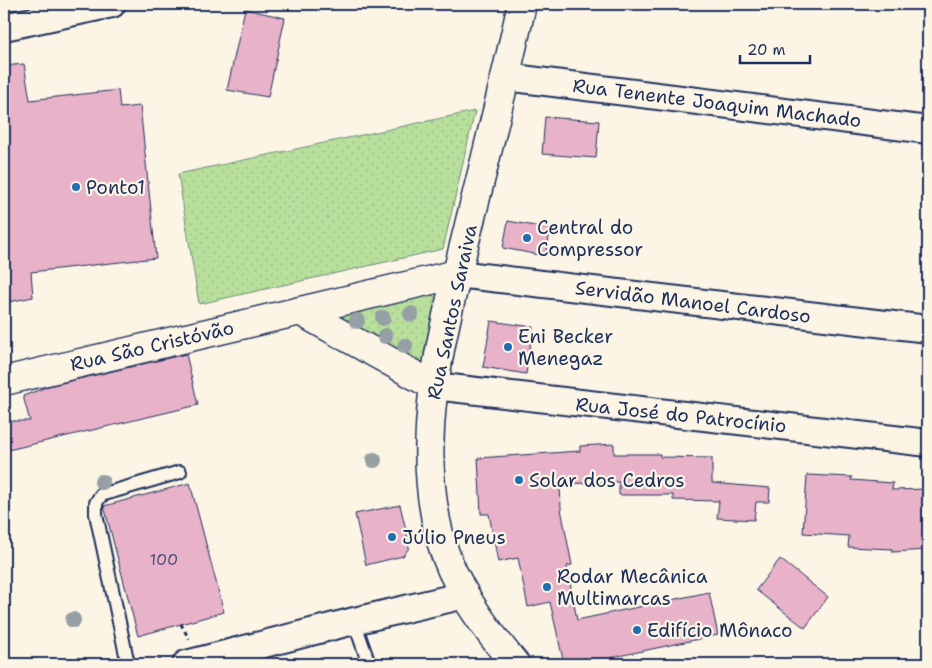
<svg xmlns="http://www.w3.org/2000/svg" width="932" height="668" viewBox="0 0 932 668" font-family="'Shantell Sans',sans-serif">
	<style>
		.grass { fill: url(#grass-dots); stroke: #6a887d }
		.building { fill: #e8b2c9; stroke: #1b2f5e }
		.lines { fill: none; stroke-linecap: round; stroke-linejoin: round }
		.service-casing { stroke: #1b2f5e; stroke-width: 16 }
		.minor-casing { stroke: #1b2f5e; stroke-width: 30 }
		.tertiary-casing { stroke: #1b2f5e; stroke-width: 31 }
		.secondary-casing { stroke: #1b2f5e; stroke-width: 31 }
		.path { stroke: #1b2f5e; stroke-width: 3; stroke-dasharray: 4 4; stroke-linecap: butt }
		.service { stroke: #fcf5e5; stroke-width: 12 }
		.minor { stroke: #fcf5e5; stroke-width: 26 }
		.tertiary { stroke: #fcf5e5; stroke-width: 28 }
		.secondary { stroke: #fcf5e5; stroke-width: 28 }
		.tree { fill: #96a0a4 }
		.poi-dot { fill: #1f6fb2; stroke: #fcf5e5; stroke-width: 2 }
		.labels { text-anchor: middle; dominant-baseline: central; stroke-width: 4.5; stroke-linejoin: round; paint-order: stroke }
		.number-label { font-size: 16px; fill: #4e5079 }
		.street-label { font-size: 19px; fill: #1b2f5e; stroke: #fcf5e5 }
		.poi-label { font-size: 19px; fill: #1b2f5e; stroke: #fcf5e5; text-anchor: start }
	</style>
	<defs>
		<pattern id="grass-dots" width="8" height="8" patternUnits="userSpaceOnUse" patternTransform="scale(1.25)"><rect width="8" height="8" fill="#b8e09c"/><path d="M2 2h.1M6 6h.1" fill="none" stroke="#9ec089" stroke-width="1.8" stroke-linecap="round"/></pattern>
	</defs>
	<rect width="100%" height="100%" fill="#fcf5e5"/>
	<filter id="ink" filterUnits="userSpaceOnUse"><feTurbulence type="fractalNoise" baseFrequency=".02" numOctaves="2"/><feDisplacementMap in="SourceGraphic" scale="10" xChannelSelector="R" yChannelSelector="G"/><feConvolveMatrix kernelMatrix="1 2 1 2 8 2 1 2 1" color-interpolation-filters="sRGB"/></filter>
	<g filter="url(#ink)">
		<path class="grass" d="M475,111l-32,138 -244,55 -21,-130z
			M431,293l7,8 -14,64 -89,-48 -3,-8z"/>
		<path class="building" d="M245,9l40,9 -17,79 -41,-7z
			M24,64l6,36 88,-10 2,18 20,-2 16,152 -125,14 2,25 -29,6v-237z
			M545,117l54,4 -3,37 -54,-4z
			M508,221l43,8 -6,27 -42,-8z
			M491,321l42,6 -7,47 -43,-7z
			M186,354l12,51 -194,46v-30h26l-7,-25 26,-10z
			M614,444v10h46v3l52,1v25l58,5 -1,14h-13l-2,18 -37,-2 2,-17 -46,-1v-5h-54v-13l-59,2 1,25 11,56 -5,1 10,54 132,-28 9,43 -137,29h-17l-14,-62 -22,5 -10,-49 -20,4 -9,-48h-8l-3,-56 102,-7v-5z
			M807,475l45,2 -1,3 42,3 -1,7 36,-1v61l-36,2v-3l-44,-2 1,-11 -46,-3z
			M190,483l34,129 -86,24 -34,-130z
			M400,505l8,33 1,10 -6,8 -37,9 -11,-51z
			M780,559l48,38 -23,31 -49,-38z"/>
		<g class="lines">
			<g class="service-casing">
				<path id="service" d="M354,621l15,43
					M128,664l-32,-150v-11l5,-8 79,-23"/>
			</g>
			<g class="minor-casing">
				<path id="minor" d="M4,27l108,-23
					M506,77l422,53
					M457,274l471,55
					M434,386l494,57
					M186,664l168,-43 111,-26"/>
			</g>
			<g class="tertiary-casing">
				<path id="tertiary" d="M300,311l134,75
					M4,381l453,-107"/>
			</g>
			<g class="secondary-casing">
				<path id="secondary" d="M515,664c-31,-37 -62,-79 -75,-126 -28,-106 5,-214 30,-317 18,-72 36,-144 52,-217"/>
			</g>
			<path class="path" d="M181,624l8,15
				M150,664l12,-4"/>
			<use href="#service" class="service"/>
			<use href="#minor" class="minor"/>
			<use href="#tertiary" class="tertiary"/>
			<use href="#secondary" class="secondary"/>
		</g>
		<g class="tree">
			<circle cx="411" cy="314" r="8"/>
			<circle cx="383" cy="318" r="8"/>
			<circle cx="357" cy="321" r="8"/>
			<circle cx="385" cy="336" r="8"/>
			<circle cx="405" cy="346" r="8"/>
			<circle cx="374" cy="460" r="8"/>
			<circle cx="102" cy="482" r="8"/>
			<circle cx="73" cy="620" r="8"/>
		</g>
	</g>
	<g class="poi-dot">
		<circle cx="76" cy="187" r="5"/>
		<circle cx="527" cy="238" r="5"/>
		<circle cx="508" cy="347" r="5"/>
		<circle cx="519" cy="480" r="5"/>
		<circle cx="392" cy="537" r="5"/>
		<circle cx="547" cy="587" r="5"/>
		<circle cx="637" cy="630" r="5"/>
	</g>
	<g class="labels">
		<g class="number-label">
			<text x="164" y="559">100</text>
		</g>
		<g class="street-label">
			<text transform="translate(717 103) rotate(7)">Rua Tenente Joaquim Machado</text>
			<text transform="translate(693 302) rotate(7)">Servidão Manoel Cardoso</text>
			<text transform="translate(452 312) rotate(-78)">Rua Santos Saraiva</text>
			<text transform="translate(152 346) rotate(-13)">Rua São Cristóvão</text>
			<text transform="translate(681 415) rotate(6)">Rua José do Patrocínio</text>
		</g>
		<g class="poi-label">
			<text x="86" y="187">Ponto1</text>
			<text x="537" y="227">Central do<tspan x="537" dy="22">Compressor</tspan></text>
			<text x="518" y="336">Eni Becker<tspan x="518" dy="22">Menegaz</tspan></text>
			<text x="529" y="480">Solar dos Cedros</text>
			<text x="402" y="537">Júlio Pneus</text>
			<text x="557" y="576">Rodar Mecânica<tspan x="557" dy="22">Multimarcas</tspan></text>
			<text x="647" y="630">Edifício Mônaco</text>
		</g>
	</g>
	<rect width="932" height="668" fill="none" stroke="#fcf5e5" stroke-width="20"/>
	<rect x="10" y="10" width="912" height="648" fill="none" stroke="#1b2f5e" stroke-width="2" filter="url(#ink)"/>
	<path d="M740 55v8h70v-8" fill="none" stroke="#1b2f5e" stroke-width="2.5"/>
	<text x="747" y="55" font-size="15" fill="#1b2f5e" stroke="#fcf5e5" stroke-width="4" paint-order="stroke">20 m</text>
</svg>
